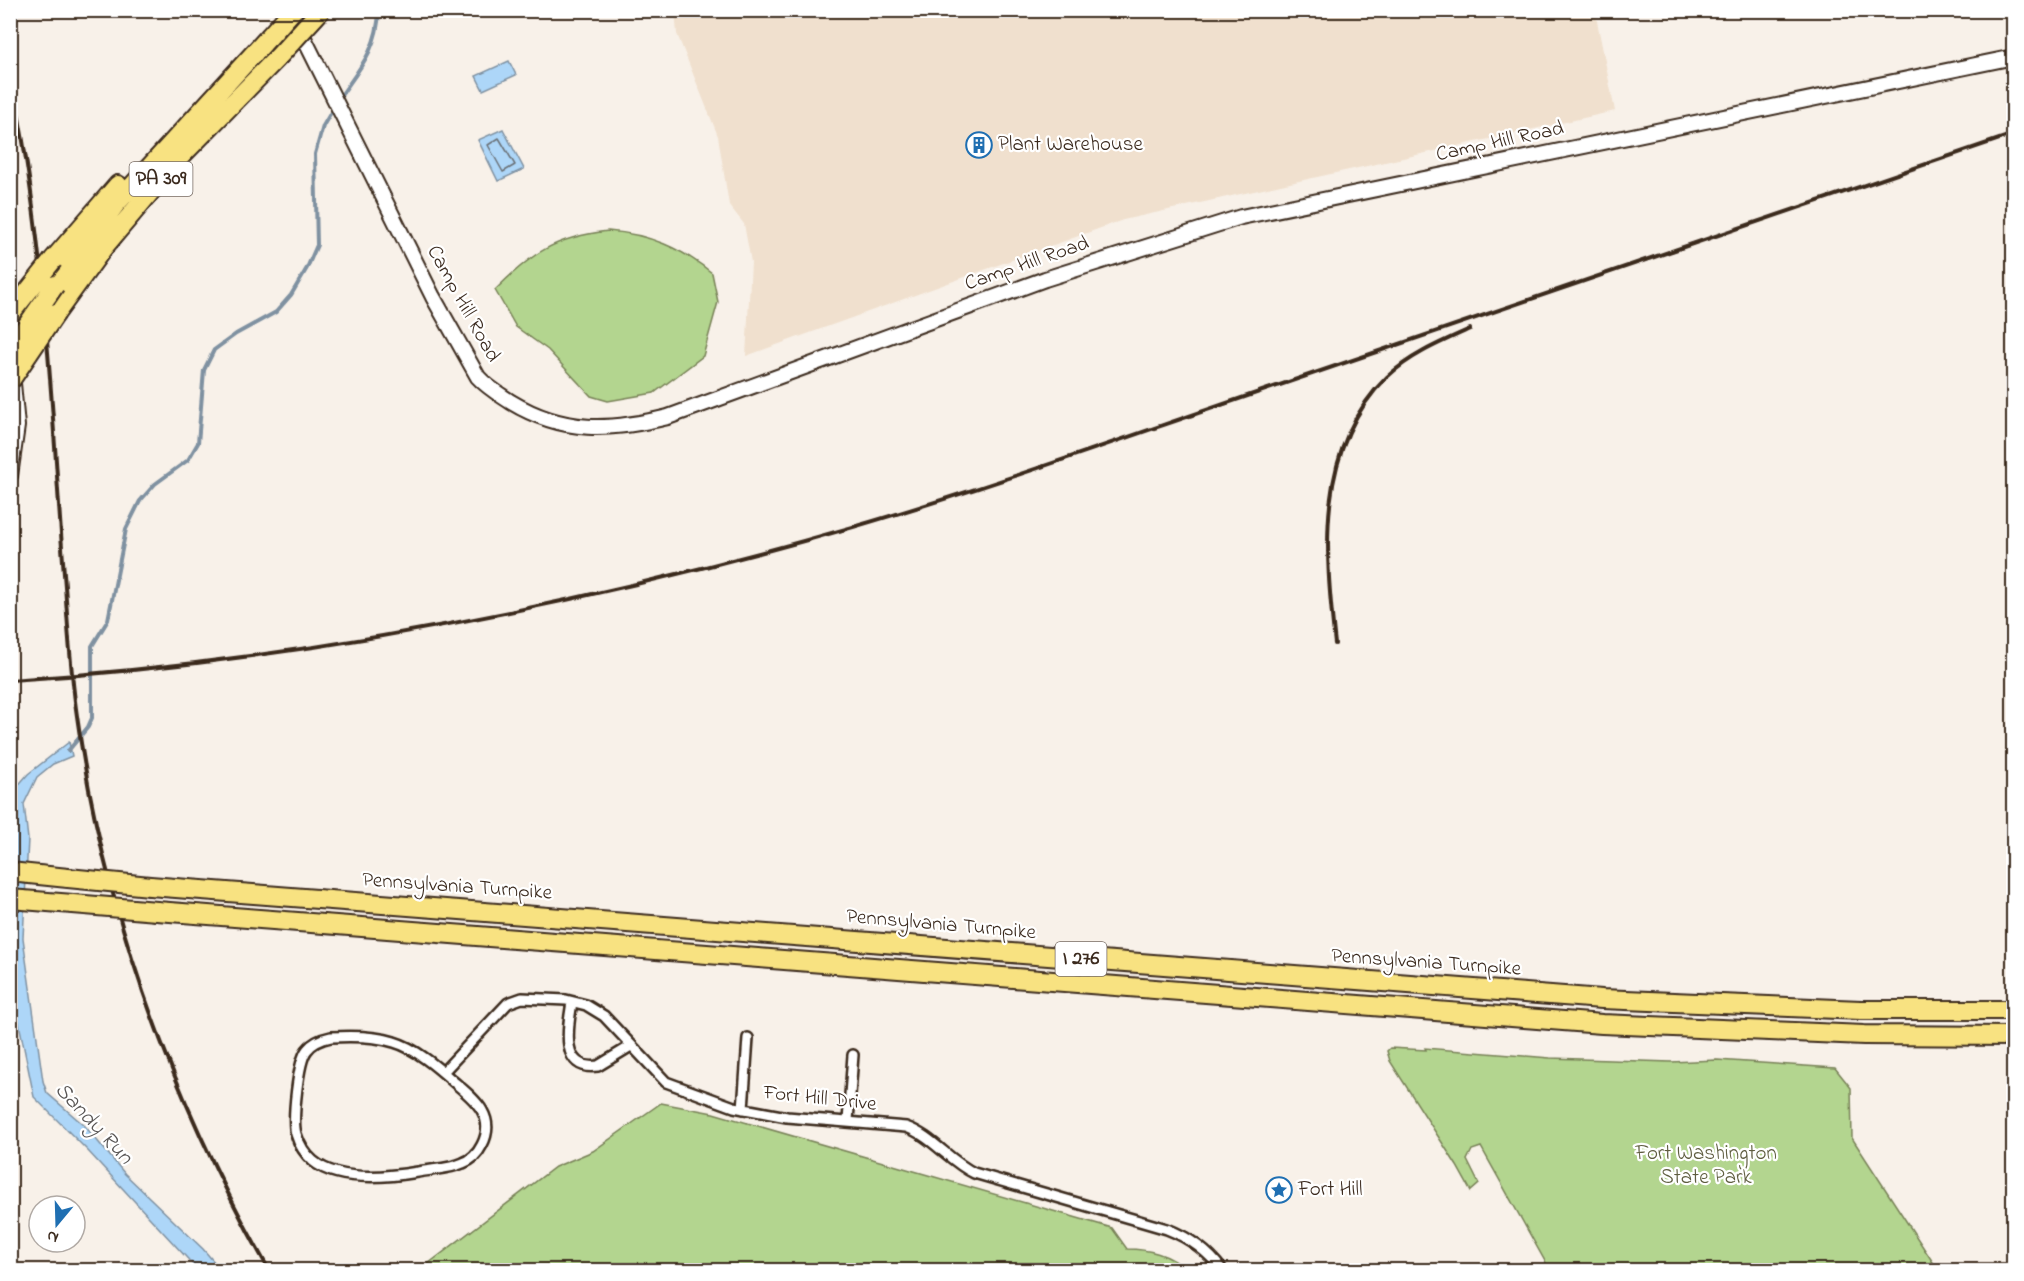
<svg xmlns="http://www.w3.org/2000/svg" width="2024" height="1281" viewBox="0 0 2024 1281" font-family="'Indie Flower',sans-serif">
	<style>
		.built { fill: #f0e0ce }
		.green { fill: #b3d58f; stroke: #778056; stroke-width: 1.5 }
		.water { fill: #add6f8; stroke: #7f91a1; stroke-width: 1.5 }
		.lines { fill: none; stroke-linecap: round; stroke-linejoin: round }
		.shore { stroke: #696f75; stroke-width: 1.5 }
		.stream { stroke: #7f91a1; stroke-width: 4 }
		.street-casing { stroke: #3b2a1e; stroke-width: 14 }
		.secondary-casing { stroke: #3b2a1e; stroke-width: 18 }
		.highway-casing { stroke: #3b2a1e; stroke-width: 22 }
		.street { stroke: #fff; stroke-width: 9 }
		.secondary { stroke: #fff; stroke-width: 14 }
		.highway { stroke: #f8e281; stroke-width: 18 }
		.rail { stroke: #3b2a1e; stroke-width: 4 }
		.highway-bridge-casing { stroke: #3b2a1e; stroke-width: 22; stroke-linecap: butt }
		.highway-bridge { stroke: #f8e281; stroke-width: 18 }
		.labels { text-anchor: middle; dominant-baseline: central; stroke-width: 4.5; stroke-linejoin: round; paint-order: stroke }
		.shield { fill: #fff; stroke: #766a62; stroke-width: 1.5 }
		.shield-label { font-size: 20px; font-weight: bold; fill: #3b2a1e }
		.street-label { font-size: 21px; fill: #3b2a1e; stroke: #fff }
		.poi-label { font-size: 21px; fill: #3b2a1e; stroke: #fff; text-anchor: start }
		.park-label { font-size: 21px; fill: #5f5d40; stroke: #fff }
		.water-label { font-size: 22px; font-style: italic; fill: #585554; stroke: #fff }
	</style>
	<rect width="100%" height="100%" fill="#f8f1e9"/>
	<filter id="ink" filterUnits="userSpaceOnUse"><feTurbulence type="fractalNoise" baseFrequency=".0167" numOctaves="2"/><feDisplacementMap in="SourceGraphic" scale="12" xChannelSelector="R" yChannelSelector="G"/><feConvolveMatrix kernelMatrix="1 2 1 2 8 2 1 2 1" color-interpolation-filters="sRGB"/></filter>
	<g filter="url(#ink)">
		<path class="built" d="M675,11h920l20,100 -492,109 -377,136 5,-94 -7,-38 -15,-19 -11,-69 -41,-102z"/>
		<path class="green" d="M608,231c41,3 73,17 104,42l6,29 -15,54 -49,37 -46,8 -17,-5 -43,-46 -32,-23 -21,-37c37,-37 60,-53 113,-59z
			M1390,1048l36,2 -1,-2 125,10 121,4 46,-2 118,8 16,20 1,50 86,132h-388l-69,-123 -9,3 -5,10 12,24 -8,7 -14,-25 -67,-105 -3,-10z
			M661,1103l52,10 399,115 15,21c19,0 45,5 58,21h-765l135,-103 38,-16z"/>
		<path class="water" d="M509,61l7,14 -33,15 -7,-14z
			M503,129l21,40 -26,12 -20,-41z
			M69,742l3,14 -19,8 -16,13 -13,27 4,35 -5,99 20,143 4,12 38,33 40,48 78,75 18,21h-23l-110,-119 -54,-54 -20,-98v-44l-3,-17 3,-148 14,-16z"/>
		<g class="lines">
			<path class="shore" d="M499,138l16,27 -12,7 -15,-27z"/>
			<path class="stream" d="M338,100c20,-30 40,-50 41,-90
				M68,751l20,-24 4,-9v-72l16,-26 18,-91 14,-28 15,-17 33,-24 10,-17 6,-73 10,-20 22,-16 40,-22 15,-17 16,-27 10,-23 -2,-91 8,-28 11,-19"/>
			<g class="street-casing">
				<path id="street" d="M572,1002c-4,24 -13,69 26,64l33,-20
					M331,1037c19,-1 45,-1 63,5 21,6 43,25 60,40 20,17 43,34 28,63 -4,8 -10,15 -19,18 -13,6 -30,6 -45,9 -30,5 -80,10 -105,-11 -8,-7 -14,-17 -17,-27 -4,-14 2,-73 11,-84 6,-8 14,-11 24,-13z
					M443,1072l65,-69 14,-5 44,2 20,5 18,11 62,66 68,25 53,10 119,10c26,9 43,34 68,46l193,56c23,9 40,21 55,41
					M743,1109l5,-71
					M848,1121l5,-66"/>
			</g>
			<g class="secondary-casing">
				<path id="secondary" d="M290,10l143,287 45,80c10,11 21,17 33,25 53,32 99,29 157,15l377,-138 196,-62 773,-160
					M10,351l7,75 -7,50"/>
			</g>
			<g class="highway-casing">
				<path id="highway" d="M53,260l65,-75
					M55,285l60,-80 154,-168
					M56,313l47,-65 75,-89 100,-102
					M10,872l58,6
					M150,886l1452,113 259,11h153
					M10,899l63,5
					M157,911l1445,113 262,11 150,1"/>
			</g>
			<use href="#street" class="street"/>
			<use href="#secondary" class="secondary"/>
			<use href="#highway" class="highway"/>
			<path class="rail" d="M10,74c36,164 41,333 54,500 4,47 6,95 13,142 27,197 95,382 192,554
				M1335,644c-10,-91 -20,-196 52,-267 23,-22 54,-35 83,-48
				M10,680c286,-18 569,-74 843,-153 141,-41 279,-92 418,-139 248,-84 495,-170 743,-254"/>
			<g class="highway-bridge-casing">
				<path id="highway-bridge" d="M269,37l24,-27
					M278,57l43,-47
					M10,314l43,-54
					M10,350l45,-65
					M10,381l46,-68
					M68,878l82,8
					M73,904l84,7"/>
			</g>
			<use href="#highway-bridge" class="highway-bridge"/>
		</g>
	</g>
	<defs>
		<g id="building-ring" transform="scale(1.35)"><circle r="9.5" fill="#fff" stroke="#1f6fb2" stroke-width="1.5"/><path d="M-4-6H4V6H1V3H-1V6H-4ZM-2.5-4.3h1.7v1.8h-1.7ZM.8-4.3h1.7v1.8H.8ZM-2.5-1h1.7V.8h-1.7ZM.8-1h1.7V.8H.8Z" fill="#1f6fb2"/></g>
		<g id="sight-ring" transform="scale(1.35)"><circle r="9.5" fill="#fff" stroke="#1f6fb2" stroke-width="1.5"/><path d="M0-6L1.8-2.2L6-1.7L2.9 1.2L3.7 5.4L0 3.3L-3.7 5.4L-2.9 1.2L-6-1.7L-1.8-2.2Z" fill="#1f6fb2"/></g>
	</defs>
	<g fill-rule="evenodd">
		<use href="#building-ring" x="979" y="145"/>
		<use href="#sight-ring" x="1279" y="1190"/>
	</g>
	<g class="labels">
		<g class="shield">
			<rect x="129.5" y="162" width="63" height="34" rx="4.5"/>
			<rect x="1055.5" y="942" width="51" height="34" rx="4.5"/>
		</g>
		<g class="shield-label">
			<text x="161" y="179">PA 309</text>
			<text x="1081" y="959">I 276</text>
		</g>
		<g class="street-label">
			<text transform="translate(1500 142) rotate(-12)">Camp Hill Road</text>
			<text transform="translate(1027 264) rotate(-19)">Camp Hill Road</text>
			<text transform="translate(463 304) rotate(61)">Camp Hill Road</text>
			<text transform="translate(457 887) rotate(4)">Pennsylvania Turnpike</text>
			<text transform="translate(941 925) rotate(5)">Pennsylvania Turnpike</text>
			<text transform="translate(1426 963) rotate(4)">Pennsylvania Turnpike</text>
			<text transform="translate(820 1099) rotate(6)">Fort Hill Drive</text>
		</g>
		<g class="poi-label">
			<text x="998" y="145">Plant Warehouse</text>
			<text x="1298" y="1190">Fort Hill</text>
		</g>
		<g class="park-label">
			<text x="1706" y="1154">Fort Washington<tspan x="1706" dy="24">State Park</tspan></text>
		</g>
		<g class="water-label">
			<text transform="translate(93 1124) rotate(47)">Sandy Run</text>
		</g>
	</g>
	<rect width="2024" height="1281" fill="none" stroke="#fff" stroke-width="36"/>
	<rect x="18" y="18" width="1988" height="1245" fill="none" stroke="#3b2a1e" stroke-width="2" filter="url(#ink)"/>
	<g transform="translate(57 1224) rotate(199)"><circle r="28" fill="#ffffff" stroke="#b1aaa5" stroke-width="1.5"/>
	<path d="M0-4.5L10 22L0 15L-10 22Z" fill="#1f6fb2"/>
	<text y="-9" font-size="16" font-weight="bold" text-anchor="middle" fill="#3b2a1e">N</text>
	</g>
</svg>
